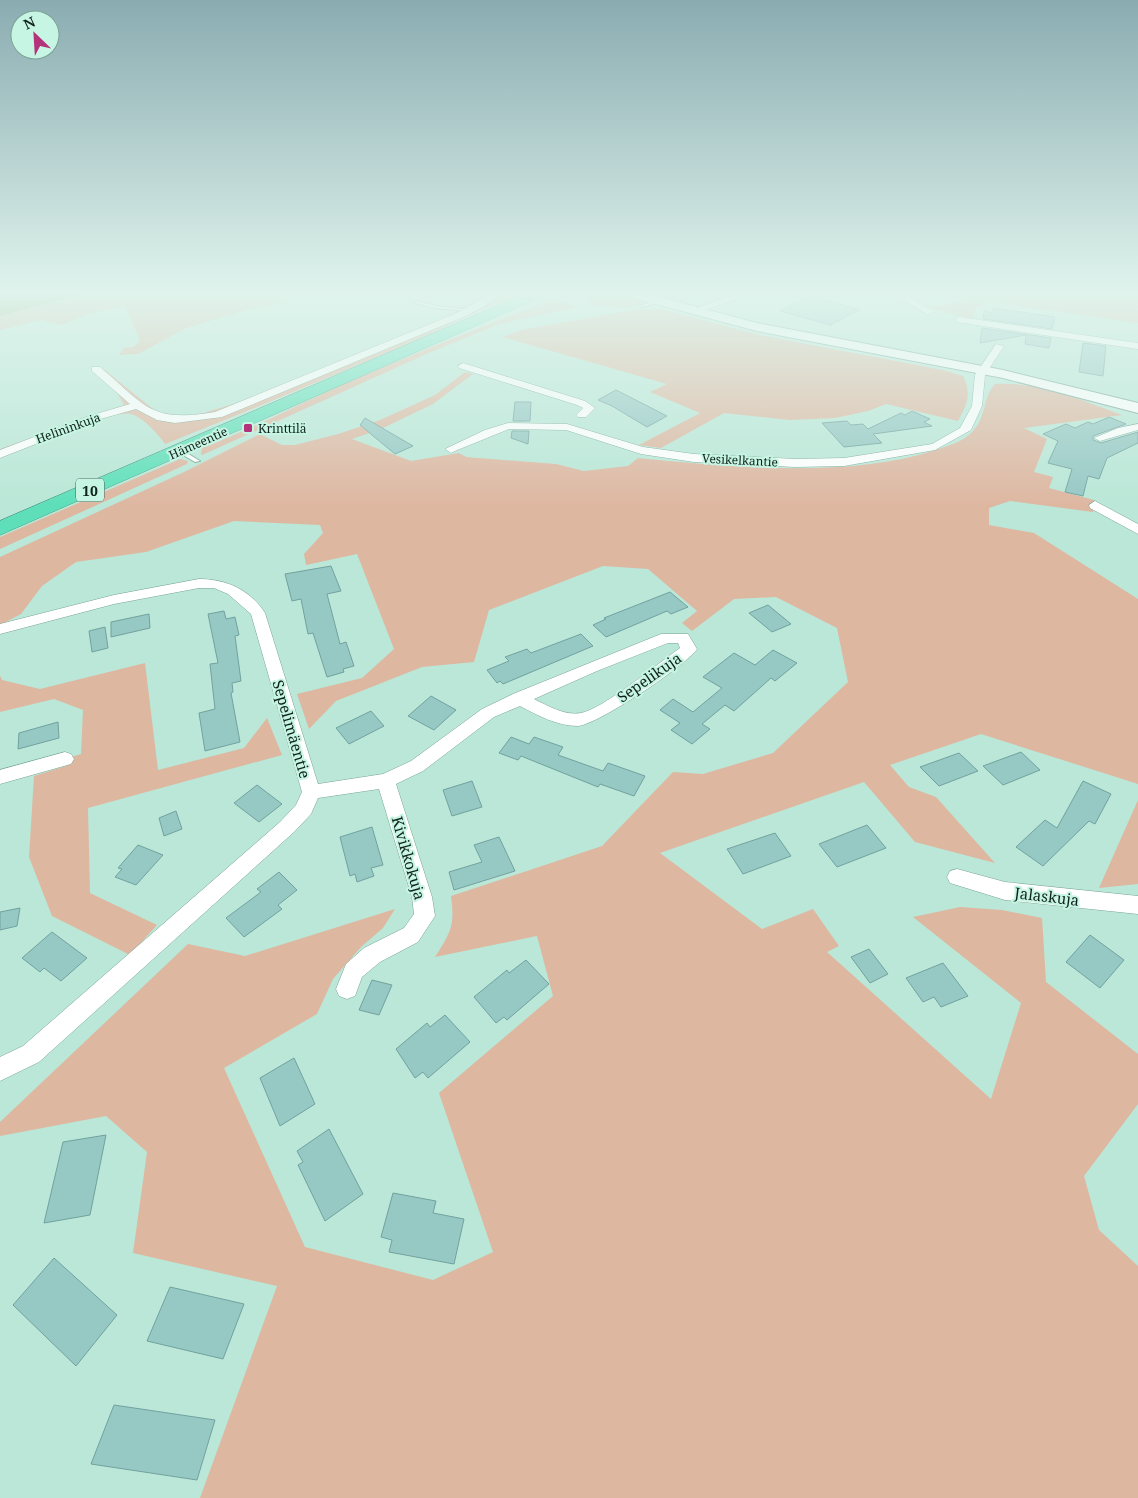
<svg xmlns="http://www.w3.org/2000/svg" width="1138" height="1498" viewBox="0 0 1138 1498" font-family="'Noto Serif',serif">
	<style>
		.green { fill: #deb7a1 }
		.water { fill: #9da05f }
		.building { fill: #96c8c4; stroke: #72a29f }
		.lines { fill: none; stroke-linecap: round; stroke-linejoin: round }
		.lane-casing { stroke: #7aa596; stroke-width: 2 }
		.street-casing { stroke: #7aa596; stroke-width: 1 }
		.secondary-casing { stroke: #7aa596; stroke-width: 2 }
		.highway-casing { stroke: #439d82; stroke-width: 1 }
		.lane { fill: #fff; fill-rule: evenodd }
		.street { fill: #fff; fill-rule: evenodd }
		.secondary { fill: #fff; fill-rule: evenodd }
		.highway { fill: #5edfb9; fill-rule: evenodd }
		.poi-dot { fill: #b4327a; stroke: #c7f5e4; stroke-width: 2 }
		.labels { text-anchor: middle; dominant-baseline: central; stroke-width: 4; stroke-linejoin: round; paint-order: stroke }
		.far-street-label { font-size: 12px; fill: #10221c; stroke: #c7f5e4 }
		.far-poi-label { font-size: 12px; fill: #10221c; stroke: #c7f5e4; text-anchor: start }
		.shield { fill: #c7f5e4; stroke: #476158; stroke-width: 1 }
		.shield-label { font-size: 14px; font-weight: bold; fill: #10221c }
		.street-label { font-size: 15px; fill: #10221c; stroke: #c7f5e4 }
	</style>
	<rect width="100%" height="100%" fill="#bae7d7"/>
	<path class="green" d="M81,295h196l11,7 -37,7 -65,19 -48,26 -19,1 5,-7 10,-1 6,-7 -15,-34 -38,8 -25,11 -21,-5 -41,10v-14z
		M495,295h23c-40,14 -78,35 -118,52 -78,33 -156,66 -235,97 -7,-10 -20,-24 -31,-29 -21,-9 -110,33 -134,42v-8l124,-44 -9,-16 -19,-17 9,-2 53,43 11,3 28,-1 59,-18 189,-80 34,-18h11z
		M590,295h34l22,7c-15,8 -40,5 -57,3z
		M966,295h172v28l-149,-21 -14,7 -3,10 -42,-11 42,-9z
		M554,299l24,8 -79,17 -70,29 -227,102 -1,-1 1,-6c48,-18 93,-42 140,-63 70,-31 141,-59 212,-86z
		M639,309h22l98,26 184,35 20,6c9,17 4,29 -5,45l-72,-17 -18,7 -33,7 -45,2 -66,-7 -63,35 -22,-3 61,-32 -50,-21 17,-8 -164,-47 18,-7z
		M465,372l8,2 -40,30 -52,25 -29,10 59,22 48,-8 7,4 90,7 28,7 44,-5 10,-8c95,9 207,21 298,-8 13,-5 24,-7 34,-16 18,-16 11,-35 25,-50 42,-3 87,16 127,31l-98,13 23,11 -13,33 19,5 -4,11 45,12 -1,12 -83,-11 -21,7v17l45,8 104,66v185l-157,-50 -91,31 19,22 27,10 59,66 -80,-21 -51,-60 -204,71 102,76 51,-20 26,37 -12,6 164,147 30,-96 -108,-86 47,-10 42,3 40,8 4,64 92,72v50l-54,72 15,54 39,36v232h-938l77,-212 -144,-33 14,-101 -41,-36 -106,20v-14l188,-178 57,12 150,-47 -12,19 -22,19 -28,32 -16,35 -93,54 81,179 128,33 60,-28 -54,-159 114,-97 -16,-60 -102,21c16,-25 20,-32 16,-61l151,-50 71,-74 30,2 70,-21 75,-71 -11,-54 -61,-31 -42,2 -42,32 -10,-8 15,-12 -49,-42 -45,-3 -114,44 -15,52 -52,5 -86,34 -27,28 -12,-35 65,-16 32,-29 -37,-95 -51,11 -2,-11 19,-21 -3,-8 -86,-4 -88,31 -70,10 -34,24 -21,28 -21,11v-68l184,-85 76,-38 22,11h13l43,-11 42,-14 55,-25z
		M180,459l8,2 -1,3 -187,85v-12z
		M145,663l13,107 86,-22 23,-30 15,37 -194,53 2,85 67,32 -27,30 -78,-39 -23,-59 5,-81 32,-10 -1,-7 16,-5 2,-44 -29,-11 -54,13v-36l2,4 38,9z
		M1138,800v84l-39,4z"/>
	<path class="water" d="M0,295h81l-81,21z"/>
	<path class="building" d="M815,297l45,13 -30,15 -50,-14 23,-12 5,2z
		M993,308l62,9 -3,12 -69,-10 1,-8 9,2z
		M982,328l69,10 -2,10 -24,-4 1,-9 -46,8z
		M1083,343l23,3 -3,30 -24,-4z
		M616,390l51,26 -20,11 -35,-21 -14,-6z
		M515,402h16l-1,19h-17z
		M912,411l18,8 -6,3 8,4 -59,8 9,9 -38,4 -22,-24 25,-2 4,4 12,-1 5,5 33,-16 4,2z
		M1109,417l17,7 -33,12v4l8,3 37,-11v11l-31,15 -8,21 -11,-3 -5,20 -18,-4 7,-23 -24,-6 10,-22 -15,-7 23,-10 9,4 13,-6 5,2z
		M365,418l48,28 -18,8 -35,-29z
		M512,431h17l-1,13 -17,-6z
		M331,566l10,25 -14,3 13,50 6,-2 8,24 -11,3 1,3 -17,5 -14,-44 -5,1 -7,-35 -9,2 -7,-27z
		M670,592l18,15 -17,7 -4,-3 -61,26 -13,-12 13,-6 -2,-1z
		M768,605l23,19 -19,8 -23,-19z
		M224,611l2,8 9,-2 4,18 -4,1 6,45 -9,2 1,9 -2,1 9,49 -35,9 -6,-38 16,-4 -5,-45 8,-1 -10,-49z
		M149,614l1,14 -39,9v-15z
		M105,627l3,21 -16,4 -3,-21z
		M581,634l12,12 -90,38 -3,-3 -3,2 -10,-13 22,-9 -4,-4 22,-8 4,4z
		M773,650l24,13 -22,18 -4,-3 -37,33 -9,-6 -23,19 8,5 -18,15 -21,-14 9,-7 -20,-13 13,-11 20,13 29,-24 -19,-11 31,-24 21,12z
		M431,696l25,14 -22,20 -26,-14z
		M371,711l13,15 -35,18 -13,-16z
		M58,722l1,16 -41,11 1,-16z
		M511,737l18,7 5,-7 29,10 -5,8 45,16 5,-8 37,13 -11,20 -34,-12 -2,3 -77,-31 -3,4 -19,-7z
		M1021,752l19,18 -37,15 -20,-19z
		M959,753l19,18 -39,15 -19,-19z
		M472,781l10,26 -30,9 -9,-26z
		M1083,781l28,13 -16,30 -6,-3 -46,45 -27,-19 29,-27 12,8z
		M257,785l25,19 -23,18 -25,-19z
		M176,811l6,18 -18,7 -5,-18z
		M867,825l19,23 -49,19 -18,-23z
		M372,827l11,38 -12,3 3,8 -17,6 -2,-8 -5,2 -10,-39z
		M775,833l16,23 -48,18 -16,-25z
		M499,837l16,34 -61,19 -5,-18 33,-10 -8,-17z
		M138,845l25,10 -27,30 -21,-8 7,-8 -4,-1z
		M279,872l18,18 -19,15 4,4 -38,28 -18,-19 35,-26 -4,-3z
		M20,908l-3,18 -17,4v-18z
		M52,932l35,26 -26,23 -17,-13 -4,4 -18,-14z
		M1090,935l34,25 -24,28 -34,-26z
		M869,949l19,25 -18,9 -19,-26z
		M526,960l23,24 -42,36 -3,-3 -8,6 -22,-26 33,-27 2,3z
		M943,963l25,33 -27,11 -7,-10 -11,5 -17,-24z
		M372,980l20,5 -13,30 -20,-5z
		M445,1015l25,27 -42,36 -5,-6 -8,6 -19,-29 31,-26 3,4z
		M294,1058l21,46 -35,22 -20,-48z
		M329,1129l34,65 -38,27 -27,-56 5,-3 -6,-11z
		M106,1135l-16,80 -46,8 19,-81z
		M393,1193l43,8 -3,12 31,6 -10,45 -65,-12 3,-12 -11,-3z
		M54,1258l63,57 -41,51 -63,-61z
		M170,1287l74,17 -21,55 -76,-18z
		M114,1405l101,15 -18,60 -106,-16z"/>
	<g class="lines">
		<g class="lane-casing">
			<path id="lane" d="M658,300l2,2 -18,5 -2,-1z
				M417,301l19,5 35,4 -2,1 -33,-3 -21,-5z
				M178,450h4l18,11 -5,1 -17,-10z"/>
		</g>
		<g class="street-casing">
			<path id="street" d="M489,295h9l-15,12 -20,10 -241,100 -47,6 -18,-3 -21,-11 -39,11 -97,38v-8l89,-34 41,-12 -38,-33v-4h8c46,39 50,56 115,45l242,-99z
				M733,295h13l-49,18 -8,-2z
				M895,295h11l29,17 -8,2z
				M959,317l179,26v6l-182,-27v-4z
				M996,344l8,2 -19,29 -3,31 -11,24 -36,20 -91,16 -49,1 -101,-5 -53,-8 -75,-24 -57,-1 -54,22 -4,2 -6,-4 40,-19 23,-7 59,1 76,23 51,7 101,5 49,-1 88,-14 28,-16 12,-22 3,-31z
				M463,363l122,38 10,7 -9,9h-8l-2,-2 7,-7 -6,-3 -118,-37 -1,-2z
				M1138,424v6l-38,11 -6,-3 24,-10z
				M1095,501l43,23v10l-48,-26 -1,-3z
				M199,579c28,0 51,11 66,34l53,171 65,-10 28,-13 71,-52 31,-15 148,-60h27l9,15c-10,16 -100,76 -119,77 -21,0 -41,-11 -58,-20l-26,11 -71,54 -27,13 36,113 3,19 -17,26 -38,20 -18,15 -7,19 -8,3 -8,-3 -3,-7 10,-25 18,-16 40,-20 10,-14 -2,-17 -33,-108 -61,9 -7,16 -17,18 -255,230 -39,19v-24l23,-11 257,-224 16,-17 6,-13 -51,-178 -23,-20 -14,-6h-15l-85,16 -114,30v-10l114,-29zM668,643h10l2,5c-20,14 -77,61 -99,65 -16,3 -33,-7 -47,-14l63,-28z
				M65,752l6,2 3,5 -3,5 -71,20v-14z
				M957,869l48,13 133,14v18l-133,-14 -55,-17 -3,-6 3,-6z"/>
		</g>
		<g class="secondary-casing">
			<path id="secondary" d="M632,295h20l105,28 246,47 135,33v10l-135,-35 -246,-47 -123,-33z"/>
		</g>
		<g class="highway-casing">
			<path id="highway" d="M522,295h19l-2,3 -539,237v-14z"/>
		</g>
		<use href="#lane" class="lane"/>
		<use href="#street" class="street"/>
		<use href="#secondary" class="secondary"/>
		<use href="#highway" class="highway"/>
	</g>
	<linearGradient id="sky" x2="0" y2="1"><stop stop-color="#8aacb1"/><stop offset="0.58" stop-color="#e0f4ed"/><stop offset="1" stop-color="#e0f4ed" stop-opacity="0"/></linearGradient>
	<rect width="1138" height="505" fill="url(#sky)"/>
	<rect class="poi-dot" x="243" y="423" width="10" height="10" rx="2.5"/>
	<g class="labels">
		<g class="far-street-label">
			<text transform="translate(68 428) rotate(-20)">Helininkuja</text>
			<text transform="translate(198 443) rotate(-24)">Hämeentie</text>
			<text transform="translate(740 460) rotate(3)">Vesikelkantie</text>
		</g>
		<g class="far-poi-label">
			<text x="258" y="428">Krinttilä</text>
		</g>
		<rect class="shield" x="76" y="478.5" width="28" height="23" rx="4"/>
		<g class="shield-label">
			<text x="90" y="490">10</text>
		</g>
		<g class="street-label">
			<text transform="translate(649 677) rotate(-35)">Sepelikuja</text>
			<text transform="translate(292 729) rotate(74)">Sepelimäentie</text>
			<text transform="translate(409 858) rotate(74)">Kivikkokuja</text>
			<text transform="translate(1047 896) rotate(7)">Jalaskuja</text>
		</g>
	</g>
	<g transform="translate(35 35) rotate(335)"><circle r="24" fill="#c7f5e4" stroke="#7ea194"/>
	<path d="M0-4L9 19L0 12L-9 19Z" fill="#b4327a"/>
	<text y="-8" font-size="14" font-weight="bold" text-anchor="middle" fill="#10221c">N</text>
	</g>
</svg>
